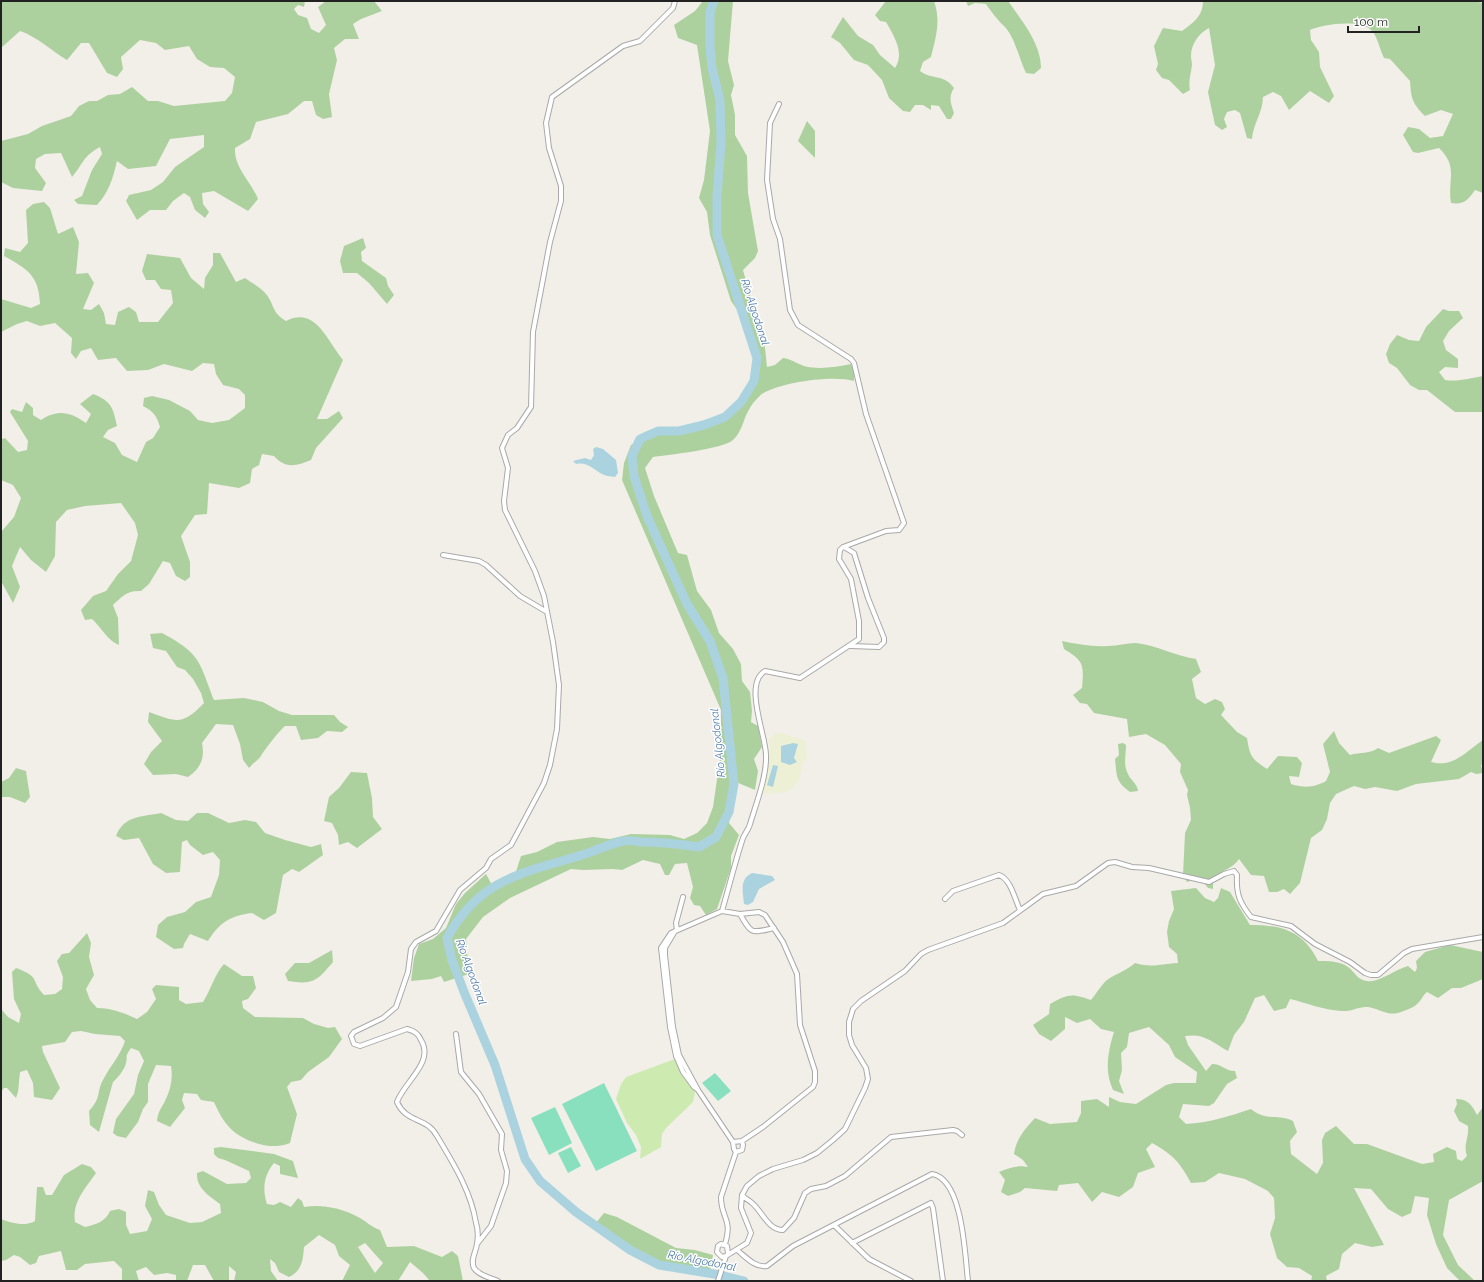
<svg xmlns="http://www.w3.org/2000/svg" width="1484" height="1282" viewBox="0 0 1484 1282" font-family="Raleway,sans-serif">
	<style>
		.farmland { fill: #eef0d5 }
		.grass { fill: #cdebb0 }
		.forest { fill: #add19e; fill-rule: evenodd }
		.pitch { fill: #88e0be }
		.water { fill: #aad3df }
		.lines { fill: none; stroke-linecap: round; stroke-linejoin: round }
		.river { stroke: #aad3df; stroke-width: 9 }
		.minor-casing { stroke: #a9a9a9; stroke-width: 6 }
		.minor { stroke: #fff; stroke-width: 4 }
		.labels { text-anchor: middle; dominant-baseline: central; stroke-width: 3; stroke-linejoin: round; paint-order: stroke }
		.water-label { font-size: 11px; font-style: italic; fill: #4a7aab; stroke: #fff }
	</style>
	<rect width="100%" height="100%" fill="#f2efe9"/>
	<path class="farmland" d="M778,732l25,8 3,3 1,15 -4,4 -4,18 -6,8 -6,4 -21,2 -3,-1 7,-39 -1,-15z"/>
	<path class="grass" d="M675,1059l20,34 -2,9 -27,26 -4,6 -1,13 -21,12 1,-12 -5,-12 -9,-12 -11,-24 5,-15 5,-7z"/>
	<path class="forest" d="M1,1h304l-1,6 -6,-2 -4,4 4,6 9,3 4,11 8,4 7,-8 -8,-18 8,-6h48l8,10 -21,8 -8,5 6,15h-14l-11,9 3,12 -8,34 3,23 -9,2 -7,-4 -4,-14h-8l-16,13 -32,8 -6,17 -15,9c-1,20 16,33 23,51l-10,12 -34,-20 -12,2 1,11 6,8 -4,6 -10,-8 -5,-13 -6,-4 -11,8 -7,9h-16l-13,10 -11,-19 3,-6 22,-5 12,-8 12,-15 29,-20v-12l-34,4 -14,27 -28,3 -11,-8c-4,17 -8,31 -20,44l-19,-1 -4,-4 8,-4 10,-26 10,-16 -2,-7c-18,10 -16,16 -28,30l-11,-24 -16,1 -9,5 -1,9 11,15 -4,8 -29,-3 -12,-6v-41l27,-7 14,-8 29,-10 8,-10 10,-5h8l11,-6 12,-1 12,-7 16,14h10l16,5 51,-5 7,-8 3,-16 -11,-9 -14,-1 -13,-8 -8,-13 -24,4 -9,-7 -16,-3 -19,17 2,12 -6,8 -10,-4 -18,-30h-8l-14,17c-15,-9 -31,-24 -47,-29l-19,17z
		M703,1h30l-5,60 6,24 -3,10 4,20v20l12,21 1,37 10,58 -3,7 -12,12 22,78 2,19 8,-2 8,-7c8,1 13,5 21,8 15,4 32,1 47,-2l3,8v9c-21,-6 -73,1 -92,13 -4,3 -10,10 -12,14 -7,10 -7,23 -17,32 -10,9 -65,15 -80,17l-8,11 9,28 24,57 9,2 10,36 14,19 8,23 14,16 8,15 1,17 8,11 2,19 -1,11 7,4 4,21 -8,12 4,12 -3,19 -19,-8 -7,41 10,12 -8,21v12l-14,41 -11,6 -6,-9 -6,-1 -4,-7 3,-11 -6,-24 -12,1 -6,11h-4l-5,-11 -17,-4 -21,10 -9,-1 -30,1 -12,-1 -61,29 -27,19 -17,22 3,35 -25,8 -3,-6 -9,3 -21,2 3,-23 5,-14 14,-5 13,-11 10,-24 9,-11 21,-19 8,15 19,-8 8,-25 16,-4 20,-10 36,-5 17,2 21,-5 39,1 14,4 13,-6 10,-10 6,-16 8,-55v-42l-99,-230 2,-17 7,-18 21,-10 41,-3 27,-10 22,-20 13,-21 3,-24 -10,-32 -17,-24 -21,-66 -3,-23 -8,-14 5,-18 6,-49 -13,-86 -19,-7 -4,-13 21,-14z
		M886,1h48c7,20 2,36 -3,56l-8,5 -3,9c14,10 23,2 34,17 -6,9 -3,16 0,25l-3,6h-4l-8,-13 -8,-1v5l-8,-5h-8l-5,7 -7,-1 -14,-13 -7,-18 -14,-15 -14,-5 -14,-17 -9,-6 12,-20 15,19 15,9 7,10 15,13c10,-15 -1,-32 -9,-46l-6,-1 -5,-6z
		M966,1h42c14,20 33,42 33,67l-7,6 -8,-1c-7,-14 -11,-36 -22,-47 -7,-7 -12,-13 -18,-22l-11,-1 -7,3z
		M1203,1h270l10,2v190l-8,-3c-7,10 -11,15 -24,13 -4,-23 8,-36 -12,-55l-21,5 -5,-1 -10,-17 5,-8 11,2 11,9 13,-2 10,-22 -12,-4 -16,6c-13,-13 -14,-18 -15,-35l-20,-22 -6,-1c-4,-8 -6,-19 -11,-26 -10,-14 -50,-8 -63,-2l1,10 8,12 1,15 14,29 -5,7 -19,-12 -21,19 -8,-14 -8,-4 -10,5c0,15 -10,27 -11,42l-5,-1 -7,-25 -5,-3 -8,2 -3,7 3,8 -5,3 -7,-5 -7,-33 7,-27 -6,-37c-10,5 -18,16 -18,28 0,3 1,6 1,9 -1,9 -4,17 -2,25l-7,4 -14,-14 -7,-2 -6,-8 2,-6 -4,-18 9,-18 19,3c11,-8 21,-15 21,-30z
		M807,121l8,10v27l-17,-17z
		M44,202l6,6 8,26 15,-7 6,15 -3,32 12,-1 6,10 -11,26 8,1 8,-6 5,9 2,11 9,1 3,-13 11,-5 7,5 3,10h19l15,-19 -2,-13 -10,-1 -6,-9h-9l-4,-9 5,-17 33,4 11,20 13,11 1,-11 8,-13v-12h7l16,29 9,-4c7,5 15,9 21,16 9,11 5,18 20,27 30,-15 41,20 57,39l-26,59h10l12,-8 4,7 -27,30 -5,12c-14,6 -26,9 -37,-4l-12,-2 -3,11 -7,4 -2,14 -11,5 -30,-5 -2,31 -12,1 -14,21 9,26v15l-5,4 -9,-5 -6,-13 -7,-2 -14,23 -8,7c-13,-1 -19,5 -28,14l5,13 1,27c-11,-4 -18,-18 -27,-26l-7,1 -4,-10 12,-14 13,-5 12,-17 13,-13 7,-26 -3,-12 -14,-20 -36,3 -18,4 -11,12 -1,34 -9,16 -15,-12 -11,-13 -8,19 8,21 -7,16 -12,-22v-49l13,-15 7,-19 -8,-13 -12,-5v-43l1,2 3,-1 13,14 9,-2 1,-9 -18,-29 2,-3 10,3 4,-10 7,6v7l8,5c17,-11 29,-8 45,3l5,-9 -11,-10 13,-10c18,7 20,13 24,32l-9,4 -5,7 12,6 7,12 15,7 9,-20 7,-4 7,-11c-3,-11 -7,-16 -17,-21l1,-8 8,-2 17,4 21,11 8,9 14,3 17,-3 16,-12v-13l-6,-6 -16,-4 -7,-11 -2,-10 -11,-1 -11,8 -28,-7 -16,6 -21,1 -11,-13 -18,2 -7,-12 -10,3 -5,8 -5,-6 1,-15 -17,-15 -15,3 -13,-5 -10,3 -16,8v-33l30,9 9,-4c-1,-29 -13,-35 -36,-48l1,-8 15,4 8,-9 -2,-33 7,-6z
		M363,238l3,10 -5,4 1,9 24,17 2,8 6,9 -7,9 -18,-21 -12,-10h-14l-3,-12 4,-15z
		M1443,309l6,2h10l4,7 -14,13 -6,10 3,9 12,9v9l-13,-1 -6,5 6,8c14,2 24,-2 38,-4v36h-28l-28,-22h-8l-9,-5 -13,-17 -8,-5 -3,-9 4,-10 7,-9 12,5 10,1 7,-14z
		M162,633c39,21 37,28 52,67l30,-2 19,4 16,9 13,4h42l6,7 8,5 -6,5 -15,-1 -9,7 -17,2 -5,-14h-11c-11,11 -14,16 -23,28 -3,6 -9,9 -13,14l-6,-8 -3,-16 -7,-19 -17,-1 -14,19c3,15 -1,25 -14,34l-12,-3 -23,1 -9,-11 7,-12 11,-11 -14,-19 1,-10c28,10 33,14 55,-9l-3,-10 -8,-14 -8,-9 -8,-3 -11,-16 -13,-3 -3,-14z
		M1062,641c15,3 30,6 46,5 10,0 18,-3 28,-3 21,2 39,13 60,16l5,13 -9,7 4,19 9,6 10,-5 7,3 3,7 -4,6 16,17 10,6c3,19 5,21 20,31l11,-13 19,1 5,6 -3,14 -10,-1 2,8c14,4 22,4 35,-3l4,-9 -7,-28 11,-13 5,12 11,12c10,-3 20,-1 28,-7l11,5 47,-17 5,4 -10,22c23,6 34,-10 52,-22v24l-2,1 2,8 -7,1 -5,-2 -12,7 -43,5 -19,7 -22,-4 -10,2 -11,-3 -18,8 -6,9 -3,16 -5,11 -11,8 -11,45 -10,11 -6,-5 -7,3h-8l-5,-16 -13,-1 -12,-16c-6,10 -18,11 -26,20v10l-5,-1 -8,-10 -13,4 -4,-7 2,-42 6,-13 -1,-12 -3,-13 1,-5 -8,-18 1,-8 -16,-19 -19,-11 -17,3 -2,-18 -33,-6 -7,-9 -7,-1 -7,-8 9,-7c2,-23 2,-27 -18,-39z
		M1123,743l3,2c0,10 -3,20 2,29 3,7 9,9 10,17l-8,1c-15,-11 -13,-16 -15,-33l4,-4 -1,-11z
		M16,768l10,3 4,26 -5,6 -15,-6h-9v-15l8,-4z
		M351,772l16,1 5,25 1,19 9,12 -25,19 -9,-6 -9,3 -1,-10 -6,-12 -8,-2 5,-24 10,-9z
		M161,813l15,7 12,1 9,-8h11l21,10 16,-3 11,2 9,11 20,7 26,7 10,-3 2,11 -24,17 -7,-3 -9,6 -7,38 -12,7 -12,-7c-22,3 -32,9 -44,28l-18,-7 -6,10 -1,4 -9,1 -18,-12 2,-12 9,-8 18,-5 11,-10 15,-5 8,-22 1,-15 -7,-8 -10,3 -13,-10 -3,-5 -5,2 -2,30 -14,1 -13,-9 -14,-26 -15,2 -8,-4c8,-21 26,-19 45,-23z
		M1196,888l9,10 9,4 4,-4 3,-10 9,4 20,33c32,0 53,6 68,36 10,0 22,0 30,6 7,5 9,13 19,14 12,2 29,-12 41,-15l7,6 2,-4 -1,-7 9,-9 25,-7 33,7v27l-22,9h-9l-14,10 -11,-6c-5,4 -5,8 -10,12 -4,4 -11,6 -16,8 -13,5 -20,-3 -33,-5 -9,-1 -16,5 -27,4 -18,-1 -34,-8 -51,-12l-4,9 -12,3 -10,-16 -9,3 -11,24 -10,13 -6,16c-16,-9 -24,-18 -43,-15l3,9 18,26 6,-7c10,0 13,7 23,7l2,7 -10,6 -13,19 -5,3 -26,-2 -4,13 7,7c22,-1 44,-8 65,-15 16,13 25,4 42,12l4,11 -7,9 1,13 26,20 6,-11 -1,-23 3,-7 11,-7 18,18h13l55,20 12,-2 -1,-8 14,-7 9,4 1,8 5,2 5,-5c-4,-12 2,-17 1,-30l-9,-5 -5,-10 3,-7 -1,-5c12,0 16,6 21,16l6,-8v74l-34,19 -6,35 15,30 17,16h-15l-13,-13 -11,-24 -9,-29 2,-17 -14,-2 -4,17 -9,4 -14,-8 -17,-20 -17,-1 30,57 -12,2 -17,-4 -13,11 -3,15 -13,7 1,5h-16l1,-5 -13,-8 -12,-1 -10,-9 -7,-24 5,-16 -1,-20 -6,-7 -23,-12 -26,-6 -14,9 -14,1c-11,-21 -19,-29 -39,-40l-6,6 9,18 -17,6 -5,14 -14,10 -17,-5 -10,10 -14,-19 -19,2 -2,6 -32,-3 -5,4 -12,4 -7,-4 4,-12 -6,-8c10,-4 18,-7 29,-5l-5,-7 -9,-6c2,-15 11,-25 21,-36l15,6 27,-2 4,-9v-12l16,-2 12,8v-10l11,5 16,2 30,-19 8,-2h22l1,-11 -22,-15 -6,-12 -20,-18 -20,6 -2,14 -6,6 1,17 -3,11 5,13 -11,-4c-9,-19 -5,-39 1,-58l-13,-3 -11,-10 -13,4 -12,-6v12l-14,12 -12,-7 -6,-9 16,-11 1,-10c18,-10 21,-11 41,-4 5,-6 11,-16 16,-20 10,-7 19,-9 28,-17 17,5 25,1 43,0l-1,-9 -8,-7 -2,-15 2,-11 5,-12 -3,-18z
		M87,933l4,10 -2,14 5,18 -8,14 4,11 7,8c15,0 27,5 40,11l10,-7 9,-13 -4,-10 4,-4 23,2v13l7,4 17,-2c8,-12 11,-27 21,-38l18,12h11l3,12 -8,11 -6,2 1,7 12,9 48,1 11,6 14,4 7,-1 7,12 -13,18 -21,15 -7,8 -10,2 -4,5 10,27 -7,29c-17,8 -46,-1 -59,-14 -8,-8 -12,-16 -17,-27l-13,-2 -4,-6 -13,-1 -2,7 3,8 -15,19 -13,-6c1,-10 4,-12 8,-20 6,-12 8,-23 6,-35l-15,-1 -8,19v18l-5,7 -5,13 -12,16 -9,-2 -4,-3 3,-14 18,-25 4,-19 6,-14 -5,-10 -8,-3c-7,10 -3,7 -5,15 -1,6 -9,16 -13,19l-14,50 -9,-7 -1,-14c13,-14 7,-18 14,-31 7,-14 17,-24 22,-39l-5,-5 -25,-2 -14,-3 -9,1 -7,10 -23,4 1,6 17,36 -8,12 -18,-3 -1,-14 -6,-13 -7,2 -2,20 -2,6 -9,-10h-3l-3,4v-83l7,8 11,6 2,-9 -7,-15 -2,-27 4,-4c25,9 14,12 28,27l11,-1 7,-5 1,-12 -6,-16 5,-7 7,-1z
		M332,950l1,12c-16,19 -20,23 -45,19l-3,-7 10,-11h14z
		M221,1147l53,7 19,7 5,17 -18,-4v-8l-6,-3c-10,12 -12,26 -7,41l7,1 6,-3 11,5 7,-9 4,3 2,6c17,-3 38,1 54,10 8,4 13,10 22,13l7,17 27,-1 28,11 10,-6 6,5 5,25h-33l-7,-8 -13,-11 -12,19h-56l8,-16 -11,-9 -4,-11 -16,-10 -15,12c-1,13 -2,24 -15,30l-10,-5 -4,-9 -5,-4 1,12 7,10h-44l2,-9 -7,-6v15h-15l-9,-16h-12l-6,16h-11v-6l-9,-2 -13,2 -8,-8 -10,4 3,10h-17v-12l-8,-8 -29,3 -8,6h-11l-5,-19 -22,5 -3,7 -6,2 -10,-8 -6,-2 -8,5 -5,1v-42c10,4 24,8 34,2l2,-34h6l3,8h6l12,-20 18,-11 9,3 5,6c-11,16 -24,29 -21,49l10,5c12,-3 20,-5 25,-16l9,-2 7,3v13l4,9 17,-3 5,-12 -7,-13 3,-16 6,2 5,13 7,10 24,8 12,-1 19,-9 -1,-9c-11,-8 -24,-16 -23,-31l6,-2 24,13 19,-1 5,-5 -2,-7 -24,-11 -7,-2 -4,-4v-6zM365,1243l18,20 -8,10 -17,-26z
		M604,1213l13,4 59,31 19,2 18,5 -3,16 -50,-7 -30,-15 -35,-25z"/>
	<path class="pitch" d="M715,1073l16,18 -13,10 -16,-18z
		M604,1083l33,68 -41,20 -34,-67z
		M555,1107l17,36 -23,12 -18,-37z
		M571,1147l10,19 -13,7 -10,-20z"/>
	<path class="water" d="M596,447l7,2 13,11 2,13 -3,4c-5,-1 -10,-1 -13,-3 -11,-6 -14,-12 -26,-10l-3,-3 12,-3 6,2 3,-5 -1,-6z
		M793,743l5,1 -4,14 3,4 -7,3 -9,-3v-16z
		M773,765l5,1 -5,21 -6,-2z
		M752,873l20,3 3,4 -16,9 -6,13 -5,3 -4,-1c-1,-12 -5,-25 8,-31z"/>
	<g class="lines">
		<path class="river" d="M714,1l-4,11v35l2,21 8,32 1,44 -4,52v39l40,123 -3,23 -13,21 -16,15 -21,8 -25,6h-21l-18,8 -8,17 2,20 13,40 40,88 23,37 13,37 11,106 -5,28 -13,25 -17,10c-20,-3 -38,-5 -58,-5 -6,-1 -13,-2 -18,-1 -14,3 -28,10 -41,14 -60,18 -103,24 -135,83l5,22 12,32 31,73 30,94 15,22 36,31 54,38 29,15 61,10 24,6"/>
		<g class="minor-casing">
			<path id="minor" d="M844,547l10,6 14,45 16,40v4l-5,5 -28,-1
				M443,555l36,6 7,4 34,31 27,16
				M945,899l8,-8 46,-16c12,4 16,25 21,35
				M722,911c7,-24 13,-49 21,-73 2,-5 6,-9 7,-14 6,-20 17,-48 16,-69 0,-20 -23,-71 -1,-84l35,7 59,-39v-18l-8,-42 -12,-20 1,-9 3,-3 43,-16 13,-1 5,-7 -38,-109 -12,-51 -3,-4 -53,-34 -8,-15 -10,-71 -7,-20 -6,-39 3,-57 9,-19
				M740,914c12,21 11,19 34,14
				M677,930l-1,-7 7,-26
				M675,931l-10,17v7l8,72 6,28 19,35 35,52 1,7 2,3
				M456,1034l5,38 18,22 23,40 -1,16 6,21 -1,12 -15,43 -14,18
				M698,1090l-4,-3 -11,-15 -7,-16 -6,-29 -9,-79 10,-15 51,-22 18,3 19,-2 6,3 18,27 14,32 3,51 15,46v11l-2,5 -50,40 -21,14 -9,1
				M736,1152l6,-2 1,-5 -1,-4
				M742,1195c3,4 7,5 10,8 10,8 16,27 31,27l11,-12 11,-25 6,-4 15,-3 19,-10 46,-39 62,-7 4,1 5,4
				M834,1225l35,34 42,22
				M852,1243l79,-40 2,5 10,73
				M725,1244c8,-26 -4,-25 -4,-47l15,-45
				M737,1250c9,7 18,18 30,16l26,-20 139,-72c31,5 33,82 36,107
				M728,1254l-1,-8 -6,-2 -3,2 -1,6 5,5 4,-1 21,-13 4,-10 -10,-25 1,-13 5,-9 12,-10 14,-7 30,-9 14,-7 16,-13 12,-11 20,-41 3,-9 -2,-11 -14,-23 -3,-10v-13l4,-13 8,-8 44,-30 16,-17 7,-4 75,-27 40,-29 33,-8 32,-23 7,-1 17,5 17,1 60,14 15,-8 10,-3 3,4c-1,18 2,27 14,42l40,9 24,18 35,18 15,11 6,2h7l26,-22 8,-4 71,-12
				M498,1281c-7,-3 -20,-6 -24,-13 -4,-8 2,-16 3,-24 1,-6 1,-15 -1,-21 -5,-32 -23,-60 -39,-87 -10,-19 -31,-13 -40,-34 7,-20 38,-40 24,-62 -3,-7 -7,-9 -14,-11l-47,17 -6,-2 -3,-8 3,-4 29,-14 13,-11 12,-35 3,-23 5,-7 20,-11 24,-41 26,-22 5,-9 20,-14 33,-62 6,-18 7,-36 2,-44 -6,-43 -9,-46 -9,-25 -30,-61 -1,-9 4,-33 -6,-20 6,-13 9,-7 14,-21 2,-75 17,-90 11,-41v-15l-12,-38 -3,-25 6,-26 71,-51 17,-5 33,-33 2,-7
				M718,1281l8,-25"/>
		</g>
		<use href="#minor" class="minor"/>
	</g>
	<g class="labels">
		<g class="water-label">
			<text transform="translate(755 312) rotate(72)">Río Algodonal</text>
			<text transform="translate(718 743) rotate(-96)">Río Algodonal</text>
			<text transform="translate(471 972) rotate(70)">Río Algodonal</text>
			<text transform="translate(702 1261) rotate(11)">Río Algodonal</text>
		</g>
	</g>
	<rect width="1484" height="1282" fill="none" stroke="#222222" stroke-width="4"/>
	<path d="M1348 26v6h71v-6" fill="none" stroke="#222222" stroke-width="2"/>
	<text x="1354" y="26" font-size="12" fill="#222222" stroke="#ffffff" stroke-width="3" paint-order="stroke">100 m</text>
</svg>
